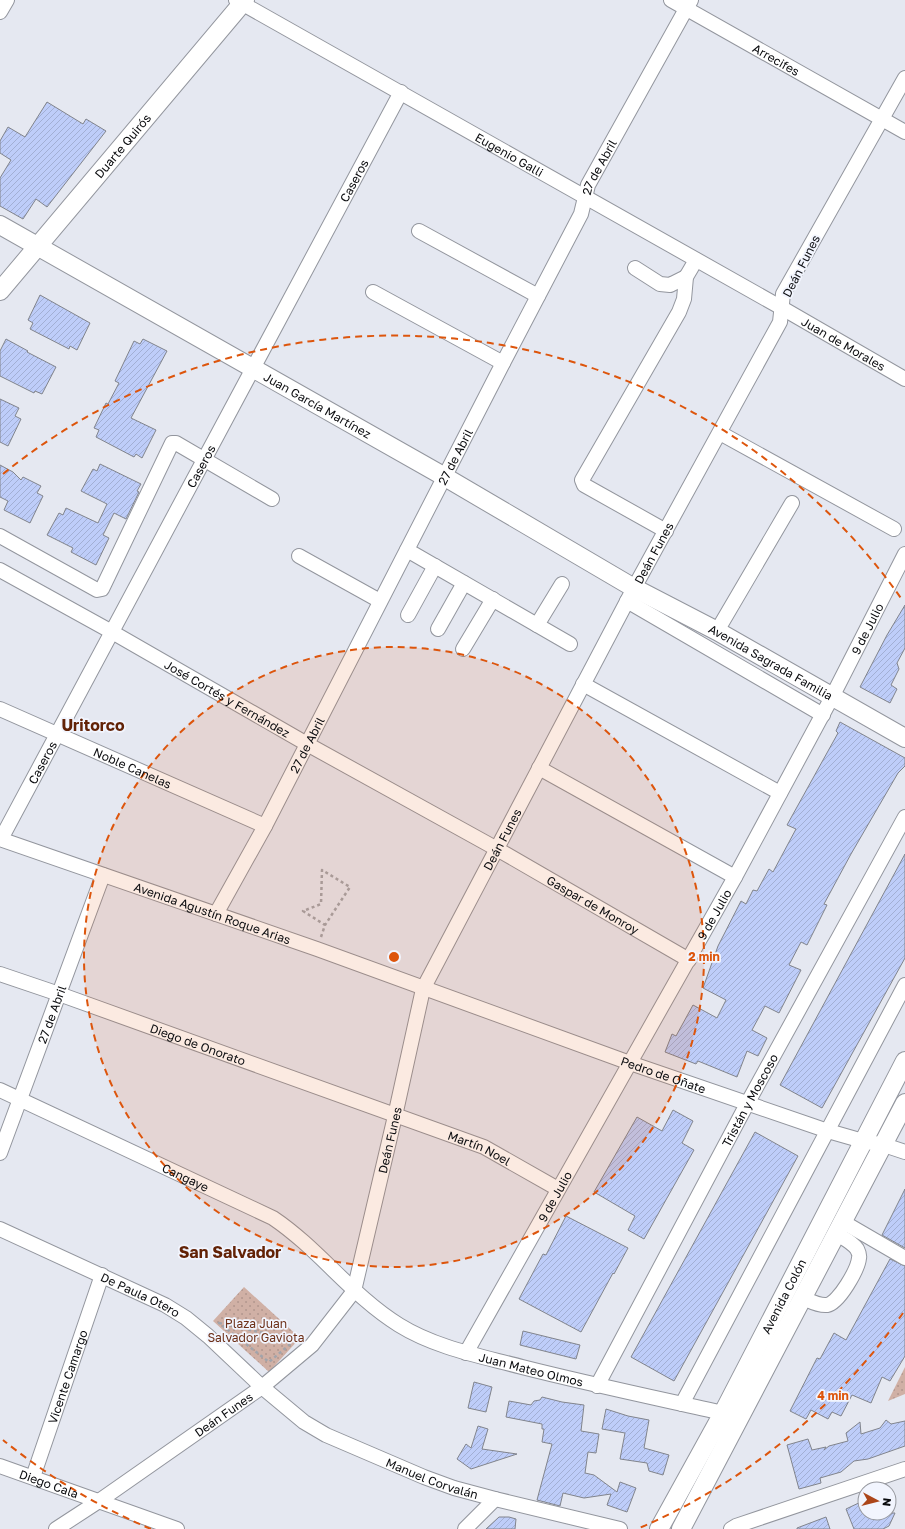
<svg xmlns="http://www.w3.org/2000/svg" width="905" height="1529" viewBox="0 0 905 1529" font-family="'Golos Text',sans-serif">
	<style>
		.park { fill: url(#park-dots) }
		.building { fill: url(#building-hatch); stroke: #81848c }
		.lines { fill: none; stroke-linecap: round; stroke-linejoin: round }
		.minor-casing { stroke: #93969e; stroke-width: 16 }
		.major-casing { stroke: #93969e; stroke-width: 20 }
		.path { stroke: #a2a4ab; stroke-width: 2.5; stroke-dasharray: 3 3; stroke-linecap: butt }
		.minor { stroke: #fff; stroke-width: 14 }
		.major { stroke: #fff; stroke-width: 18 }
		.ring { fill: none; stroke: #dd550c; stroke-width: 2; stroke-dasharray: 7 5 }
		.labels { text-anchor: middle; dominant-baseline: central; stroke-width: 3.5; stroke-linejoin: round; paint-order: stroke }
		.street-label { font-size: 12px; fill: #0b0c0f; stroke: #f2f5fe }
		.park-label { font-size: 12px; fill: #6d3018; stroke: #f2f5fe }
		.district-label { font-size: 16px; font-weight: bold; fill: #622206; stroke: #f2f5fe }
		.centre { fill: #dd550c; stroke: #f2f5fe; stroke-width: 2 }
		.ring-label { font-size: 12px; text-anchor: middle; font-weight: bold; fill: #dd550c; stroke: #f2f5fe; stroke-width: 3.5; stroke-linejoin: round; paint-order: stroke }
	</style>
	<defs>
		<pattern id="park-dots" width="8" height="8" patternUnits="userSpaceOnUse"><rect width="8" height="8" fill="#d0b0a5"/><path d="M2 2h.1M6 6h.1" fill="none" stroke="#b1968d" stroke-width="1.8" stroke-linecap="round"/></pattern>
		<pattern id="building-hatch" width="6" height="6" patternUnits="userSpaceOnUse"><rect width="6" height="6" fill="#becdf9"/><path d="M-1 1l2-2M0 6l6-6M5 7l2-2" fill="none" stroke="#a2afd4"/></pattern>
	</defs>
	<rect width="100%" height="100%" fill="#e5e8f1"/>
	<path class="park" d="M244,1287l56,51 -31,34 -56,-51z
		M905,1367v27l-17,7z"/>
	<path class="building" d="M47,102l36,22 3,-5 20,12 -59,76 -11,-8 -13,20 -23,-13v-28l11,-18 -11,-7v-12l8,-14 17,10z
		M40,295l50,28 -13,27 -7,-4 -1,3 -39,-20 3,-6 -5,-3z
		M6,339l22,12 -1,1 29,15 -14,27 -7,-3 -1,2 -34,-17v-25z
		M143,339l24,12 -36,67 25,12 -14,28 -6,-4 -2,3 -38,-20 3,-7 -5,-2 12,-25 2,1 11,-21 -4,-2 19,-40 6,3z
		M0,399l19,9 -4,8 6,3 -13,27 -8,-4z
		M100,464l41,20 -4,7 2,1 -13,27 -12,-6 -11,22 6,3 -13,27 -25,-13 2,-4 -26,-13 12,-22 4,2 3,-7 32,15 9,-19 -26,-13 12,-22 4,2z
		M0,465l13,7 8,8 2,-3 18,9 -4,7 6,3 -13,27 -26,-13 4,-9 -8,-4z
		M905,605v43l-8,15 2,6 -8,16 6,4 -7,14 -30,-16 27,-52z
		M840,722l65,36v8l-7,7 -47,81 -27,50 3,1 -20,40 -6,-3 -12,23 12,5 -22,43 -14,-7 -13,24 15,8 -9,18 -11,-5 -10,26 -39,-16 -2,3 -31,-12 7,-18 4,2 17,-31 24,13 9,-18 -23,-12 15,-42 23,-45 5,3 7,-14 4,1 12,-22 4,3 23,-43 -9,-4 51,-92 -2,-2z
		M905,854v104l-83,150 -42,-23z
		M673,1110l20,11 -11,22 12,7 -50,89 -16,-9 7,-14 -41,-24 43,-75 25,14z
		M755,1132l43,24 -124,225 -43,-24z
		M905,1189v59l-23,-13z
		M566,1216l62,32 -14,26 -1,-1 -32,59 -62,-33 24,-45 3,1z
		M890,1259l15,7v90l-15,25 -8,-4 -11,26 -19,-8 -11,21 -9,-4 -4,7 -17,-9 -5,9 -16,-8 27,-53 3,1 14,-26 12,7z
		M523,1331l57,14 -4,14 -56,-14z
		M474,1382l18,5 -6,25 -18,-4z
		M542,1397l20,5 22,3 -3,26 18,3 -3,19 -8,-1 -3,21 9,2 23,17 3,-10 16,6 -9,24 -20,-7 4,-11 -27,4 -21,-5 -3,13 -23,-6 15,-56 -10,-2 2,-13h-2v-5l-36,-7 3,-16 22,4 3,-4 6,-1z
		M606,1409l22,7 21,4 -5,28 25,7 -6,20 -14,-4 -2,-8 -27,-4 5,-26 -23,-4z
		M886,1420l5,4 14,-3v25l-37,13 -14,2 -13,11 -21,6 1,5 -22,6 -12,-44 21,-6 4,11 14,-3 -2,3 5,-4 19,-5 -2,-8 14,-11 1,12 19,-6z
		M478,1426l10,3 -6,20 35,5 -46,15 -14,-10 9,-15 5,4z
		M865,1500v13h30l-6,13 -6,3h-29l-8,-20z
		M499,1517h10l7,2 -1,10h-29z
		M826,1517l4,12h-33v-1z"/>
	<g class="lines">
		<g class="minor-casing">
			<g id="minor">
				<path id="s1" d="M236,0l546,308 123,71"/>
				<path id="s2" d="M671,0l234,132"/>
				<path d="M0,12l7,-12"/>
				<path d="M419,231l119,65"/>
				<path d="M635,268l25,16 10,1 16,-8"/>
				<path d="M373,292l130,71"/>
				<path d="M720,433l174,96"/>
				<path d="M666,531l-82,-46 -2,-5 97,-168 5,-13 2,-22 10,-17"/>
				<path d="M0,536l97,54 5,-1 70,-146h4l96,56"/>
				<path d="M407,550l163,94"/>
				<path d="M299,556l81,45"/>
				<path id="s3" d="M0,570l112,62 195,112 190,105 192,111"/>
				<path d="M627,601l196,114"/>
				<path d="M408,615l27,-49"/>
				<path d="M537,625l25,-41"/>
				<path d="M438,629l26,-46"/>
				<path d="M717,631l75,-128"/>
				<path d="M463,649l30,-50"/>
				<path d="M583,684l197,109"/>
				<path id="s4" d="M0,709l265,117"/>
				<path d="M539,768l196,109"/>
				<path id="s5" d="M0,839l317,110 313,114 198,68 35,10 21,4 21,7"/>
				<path id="s6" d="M1,839l400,-747"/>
				<path id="s7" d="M216,914l49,-88 238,-463 78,-149 7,-29 103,-185"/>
				<path id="s8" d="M0,974l59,20 425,153 74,42"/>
				<path id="s9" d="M0,1090l273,128c46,31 79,78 126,107 37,23 82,31 123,42 67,17 134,31 201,46"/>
				<path id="s10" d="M0,1153l103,-278"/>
				<path d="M843,1222l62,36"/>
				<path id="s11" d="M0,1229l165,76 21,13 22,18 54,51 42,35 22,13 98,42 30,11 41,11 125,30"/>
				<path d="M803,1298c7,3 16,8 24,7 12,-2 31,-36 32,-47 1,-3 -1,-7 -2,-9 -5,-7 -14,-11 -20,-15"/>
				<path id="s12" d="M466,1353l269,-476 97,-180 73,-143"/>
				<path id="s13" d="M597,1386l150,-282 158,-287"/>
				<path d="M682,1404l223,-419"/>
				<path id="s14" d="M0,1466l177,63"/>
				<path id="s15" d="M33,1477l69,-202"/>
				<path id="s16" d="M56,1529l43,-28 163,-114 50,-42 42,-54 41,-175 28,-127 211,-401 146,-266 3,-28 122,-216"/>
				<path d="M465,1529l30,-30"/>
				<path d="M731,1529l5,-3 169,-57"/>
			</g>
		</g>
		<g class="major-casing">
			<g id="major">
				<path id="s17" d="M0,225l445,252 189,111 83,43 188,107"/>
				<path id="s18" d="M0,291l245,-291"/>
				<path id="s19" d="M659,1529l64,-116 182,-352"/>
				<path d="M681,1529l224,-426"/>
			</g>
		</g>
		<path class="path" d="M321,937l4,-12 -22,-14 18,-7 1,-34 28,17 -25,38
			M219,1323l76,17 -26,22z"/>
		<use href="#minor" class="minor"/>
		<use href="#major" class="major"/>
	</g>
	<circle cx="394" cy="957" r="310" fill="#dd550c" fill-opacity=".12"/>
	<g class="ring">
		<circle cx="394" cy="957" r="310"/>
		<path d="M903 1313A621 621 0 0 1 637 1529M151 1529A621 621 0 0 1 3 1440M3 474A621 621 0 0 1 903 601"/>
	</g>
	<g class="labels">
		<g class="street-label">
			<text stroke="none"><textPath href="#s2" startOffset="121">Arrecifes</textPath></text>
			<text stroke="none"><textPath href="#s18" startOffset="190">Duarte Quirós</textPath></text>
			<text stroke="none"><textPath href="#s1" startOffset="314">Eugenio Galli</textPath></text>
			<text stroke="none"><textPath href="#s7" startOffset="840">27 de Abril</textPath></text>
			<text stroke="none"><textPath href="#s6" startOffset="747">Caseros</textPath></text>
			<text transform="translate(801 266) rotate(-63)">Deán Funes</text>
			<text stroke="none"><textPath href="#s1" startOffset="698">Juan de Morales</textPath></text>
			<text stroke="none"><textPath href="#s17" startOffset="365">Juan García Martínez</textPath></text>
			<text stroke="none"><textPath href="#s7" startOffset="516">27 de Abril</textPath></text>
			<text stroke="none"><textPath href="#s6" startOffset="423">Caseros</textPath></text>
			<text stroke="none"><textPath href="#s16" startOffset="1187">Deán Funes</textPath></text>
			<text stroke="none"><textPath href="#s12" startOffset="828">9 de Julio</textPath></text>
			<text stroke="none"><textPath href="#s17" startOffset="886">Avenida Sagrada Familia</textPath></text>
			<text stroke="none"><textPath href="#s3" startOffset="261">José Cortés y Fernández</textPath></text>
			<text stroke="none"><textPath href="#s7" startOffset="192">27 de Abril</textPath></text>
			<text stroke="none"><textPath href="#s6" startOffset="87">Caseros</textPath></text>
			<text stroke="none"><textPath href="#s4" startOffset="145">Noble Canelas</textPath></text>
			<text stroke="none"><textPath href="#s16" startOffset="863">Deán Funes</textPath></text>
			<text stroke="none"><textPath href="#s3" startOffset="681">Gaspar de Monroy</textPath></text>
			<text stroke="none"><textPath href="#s5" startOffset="225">Avenida Agustín Roque Arias</textPath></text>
			<text stroke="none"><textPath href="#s12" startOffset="504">9 de Julio</textPath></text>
			<text stroke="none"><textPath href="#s10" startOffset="148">27 de Abril</textPath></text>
			<text stroke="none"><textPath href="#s8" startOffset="210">Diego de Onorato</textPath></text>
			<text stroke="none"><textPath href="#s5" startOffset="704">Pedro de Oñate</textPath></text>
			<text stroke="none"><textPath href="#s13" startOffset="324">Tristán y Moscoso</textPath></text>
			<text stroke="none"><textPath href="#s16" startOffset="539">Deán Funes</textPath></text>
			<text stroke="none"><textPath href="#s8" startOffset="510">Martín Noel</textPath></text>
			<text stroke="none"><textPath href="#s9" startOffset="205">Cangaye</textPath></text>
			<text stroke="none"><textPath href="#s12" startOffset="180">9 de Julio</textPath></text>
			<text stroke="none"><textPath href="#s11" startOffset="155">De Paula Otero</textPath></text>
			<text stroke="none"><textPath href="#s19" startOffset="264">Avenida Colón</textPath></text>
			<text stroke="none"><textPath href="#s9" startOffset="607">Juan Mateo Olmos</textPath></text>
			<text stroke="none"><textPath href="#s15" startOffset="106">Vicente Camargo</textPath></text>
			<text stroke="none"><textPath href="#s16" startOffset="203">Deán Funes</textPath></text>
			<text stroke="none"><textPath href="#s11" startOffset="504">Manuel Corvalán</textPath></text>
			<text stroke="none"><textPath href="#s14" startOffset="52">Diego Cala</textPath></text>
		</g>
		<g class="park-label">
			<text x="256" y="1323">Plaza Juan<tspan x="256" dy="14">Salvador Gaviota</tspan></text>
		</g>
		<g class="district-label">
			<text x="93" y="725">Uritorco</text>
			<text x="230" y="1252">San Salvador</text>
		</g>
	</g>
	<circle cx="394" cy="957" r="6" class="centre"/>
	<g class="ring-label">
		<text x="704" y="961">2 min</text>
		<text x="833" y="1400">4 min</text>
	</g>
	<g transform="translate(877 1501) rotate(97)"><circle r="19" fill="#f2f5fe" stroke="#96989e"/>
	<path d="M0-3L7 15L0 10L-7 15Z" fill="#ac461a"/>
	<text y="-6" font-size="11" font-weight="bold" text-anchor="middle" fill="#0b0c0f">N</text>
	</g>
</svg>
